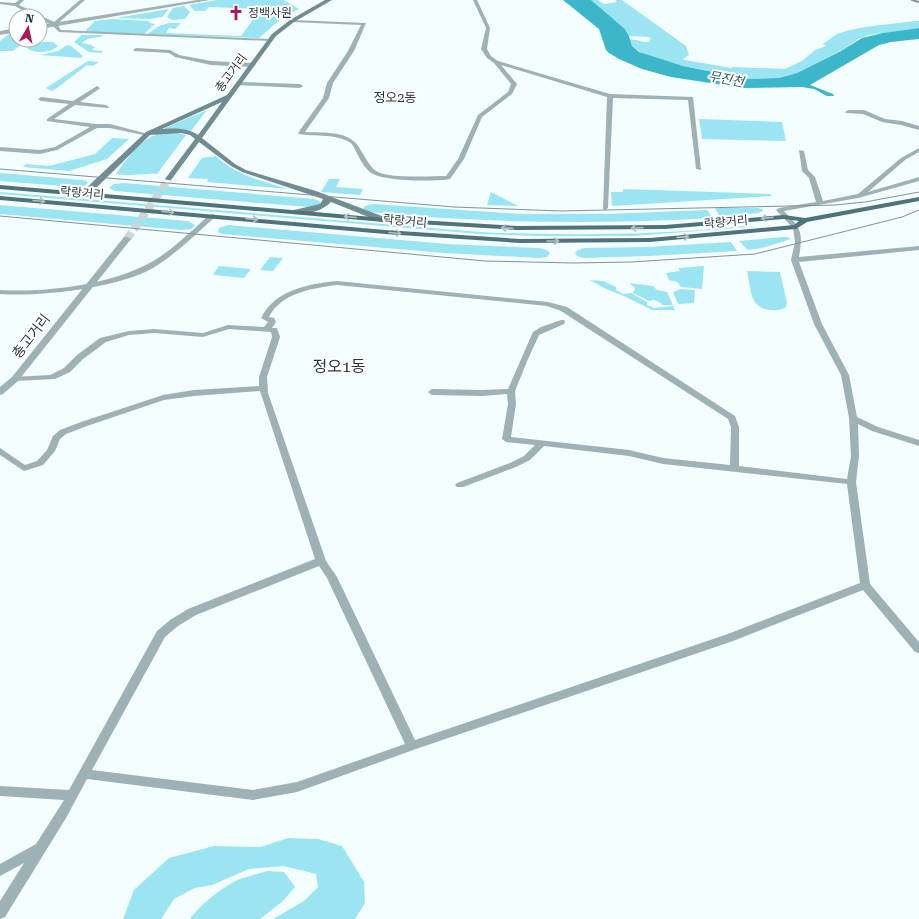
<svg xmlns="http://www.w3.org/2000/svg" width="919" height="919" viewBox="0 0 919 919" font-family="'Roboto Serif','Noto Sans KR',serif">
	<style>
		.green { fill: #9be5f2 }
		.water { fill: #3cb7ca }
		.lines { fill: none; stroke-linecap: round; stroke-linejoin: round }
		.secondary-tunnel { stroke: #cbd6d8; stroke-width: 8; stroke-dasharray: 8 4; stroke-linecap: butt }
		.minor { fill: #9eb1b4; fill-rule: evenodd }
		.tertiary { fill: #9eb1b4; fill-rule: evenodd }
		.secondary { fill: #718d92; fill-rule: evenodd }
		.primary { fill: #507379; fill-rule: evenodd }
		.tram { stroke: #849294; stroke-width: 1 }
		.rail { stroke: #849294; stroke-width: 2 }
		.oneway { stroke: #b0c0c3 }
		.labels { text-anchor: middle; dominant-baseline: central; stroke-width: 4; stroke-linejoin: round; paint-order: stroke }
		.far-poi-label { font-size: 12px; fill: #27393c; stroke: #fff; text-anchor: start }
		.far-street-label { font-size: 12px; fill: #27393c; stroke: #fff }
		.far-water-label { font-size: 13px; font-style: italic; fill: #295b64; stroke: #fff }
		.far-quarter-label { font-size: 13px; fill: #27393c; stroke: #fff }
		.street-label { font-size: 14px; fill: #27393c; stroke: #fff }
		.quarter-label { font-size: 16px; fill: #27393c; stroke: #fff }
	</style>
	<rect width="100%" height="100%" fill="#f4fdff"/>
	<path class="green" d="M217,0h66l16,9 -17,9 -23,20 -111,-4c14,-11 17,-11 33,-11l-6,6 -6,-1 -3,5 75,3 20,-27 -52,-2 -4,4h-10l-6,-6z
		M591,0h7l6,4 13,-2 -2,-2h7l64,46 3,9 -6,4 2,1 46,8 2,-1 52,2 17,-8 13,-11 11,-4 -3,-2 14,-10 9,-3 19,-4 50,-6h4v7l-50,7 -11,4 -17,12 -3,-1 2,1 -43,22 -18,5 -31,1 -65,-13 -39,-11 -12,-9 -2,-6c6,-2 11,3 19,2l2,-3 -2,-2 -20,-1 -4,-7z
		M184,6l6,6 -5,7 -13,1 -5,-3 6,-9z
		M169,9l-7,8 -13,2 -33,-1z
		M112,19l36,2 2,2 5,1 -11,10 -57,-2 -1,-2 9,-9z
		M16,33v7h13l-17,11h-12v-10l9,-7z
		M82,35h22c-8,5 -13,0 -22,8l10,2 -1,1 4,1 -3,3 11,1 -2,2 -12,-1 -15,-10z
		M43,42h10l5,4c-7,7 -24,8 -31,2l3,-3z
		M67,45l4,1 12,10 -2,2 -41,-3 18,-4z
		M88,61l11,1 -6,4 -6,-1 -30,23 -5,3 -6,-3z
		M207,110l-17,22 -25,-3v-1z
		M699,119l83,3 4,19 -84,-2z
		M161,133h17l8,2 -29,39c-14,-1 -28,3 -41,0 12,-17 24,-35 45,-41z
		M112,138l17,1 -22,20 -38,12 -46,-4 3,-3 23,2 46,-12z
		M216,156c19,19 47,25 72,33l-81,-7 1,-3 -20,-1 14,-20z
		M0,173l82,7 5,1 1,2 -5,4h-8l-75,-6z
		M329,179h11l-4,8 27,2 -3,6 -39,-3z
		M124,183l190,16 5,2 2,3 -12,3 -194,-16 -6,-3 5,-4z
		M623,189l147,5 2,2 -160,10 -1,-14h12z
		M0,192l480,40c89,4 177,3 265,-6l4,1 -116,9h-94l-59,-2 -480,-40z
		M491,192l27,14 -31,-1z
		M373,204l150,10h84l100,-4 6,8c-116,7 -229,5 -344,-6l-6,-3 2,-3z
		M0,205l188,16 7,4 -3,4 -11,1 -181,-16z
		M715,208h42l5,1 1,2 -5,2 -38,4z
		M228,225l219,19 92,4 8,2 3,3 -3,4 -8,1 -95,-5 -222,-19 -4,-2 1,-4z
		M782,237h6l3,2 -29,9 -14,2 -9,-9z
		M731,242l6,9 -88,5 -66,2 -6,-2 -2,-3 3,-3 6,-2 63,-1z
		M270,257l13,1 -10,13 -13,-1z
		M219,266l32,3 -7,9 -31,-3z
		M704,266l-2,23 -21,-2 -4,-5 -8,-2 -3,-7 14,-2 -2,-3z
		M747,271l33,1 7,31 -1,4c-5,3 -10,4 -16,3 -21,-2 -19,-22 -23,-39z
		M590,280l13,1 13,6v3l7,4 8,-1 16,9v3l7,3 19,-2 2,4h-23l-28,-14 -20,-8z
		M629,283l24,3 4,4 10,2 6,13h-11l-1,-2 -7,-3 -5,1 -16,-8 2,-5z
		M681,289l14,1 -1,13 -16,1 -5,-12z
		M288,838l30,1 24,7 22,36 1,21 -10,16h-82l31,-18 14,-14 -2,-13 -32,-8 -35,3 -37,16 -17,3 -21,11 -13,20h-38l11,-29 35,-32 45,-12 47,1z
		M267,871l17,1 11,15 -12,14 -23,18h-69v-2c13,-15 31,-30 49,-38 9,-3 18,-5 27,-8z"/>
	<path class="water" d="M563,0h28l34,29 4,7 3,10 7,6 44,14 65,13 31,-1 18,-5 44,-22 21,-13 21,-5 36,-5v11l-28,3 -12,3 -69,40 23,9 1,2h-7l-13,-7 -12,-2 -59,1 -72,-11 -29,-8 -23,-10 -10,-6 -3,-3 -7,-21z"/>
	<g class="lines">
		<path class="secondary-tunnel" d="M127,239l42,-60"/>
		<path class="minor" d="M19,0h5l-5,5 35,17 26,-22h5l-28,24 4,6 209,9 2,1 -2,1 -211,-9 -7,-7 -12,-6v-3h-7l-18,-10 -15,-2v-2l15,1z
			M473,0h4l13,28 -3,21 4,7 7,5 112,33 83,3 8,73 -5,-1 -8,-69 -75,-2 -5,110 -3,2 -2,-1 4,-112 -106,-32 16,19 -5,10 -30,23 -18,42 -14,20c-14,3 -65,2 -77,-5 -10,-5 -15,-20 -21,-30 -14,-11 -37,-7 -53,-10l-1,-1 25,-35 4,-15 21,-32 13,-26 -69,-3 -2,-1 2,-1 74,3 -12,28 -21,32 -4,15 -24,34c19,1 45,-2 55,17 5,7 9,17 16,22 12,8 55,5 70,5l12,-17 20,-44 30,-23 3,-8 -17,-21 -7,-5 -6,-9 5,-21z
			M136,48l34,2 9,5 32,6 42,2 3,2 -3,2 -42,-2 -36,-8 -6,-4 -35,-2 -1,-1z
			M239,82l61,2 3,2 -3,2 -63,-3v-2z
			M97,86l3,2 -1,1 -19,13 26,3 3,2 -1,1 -33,-3 -21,14 42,5h14l38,10v2l-38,-8h-13l-40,22 -17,4 -40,-3v-4l40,3 15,-3 35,-20 -43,-6v-2l22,-15 -28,-3 -3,-2 3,-2 32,4z
			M848,110h16l21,9 17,2 17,5v4l-18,-5 -19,-3 -19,-8 -17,-1 -1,-1z
			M919,148v4l-14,8 -37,32 51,-15v4l-61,17 -74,13c18,19 19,20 15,46l120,-11v4l-120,12 23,62 27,51 8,42 21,10 41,13v6l-47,-15 -14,-7 1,32 -3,26 14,102 49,58v11l-4,-1 -52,-62 -130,51 -317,108 -119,43 -44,8 -166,-21 -21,39 -61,99 -5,2v-18l24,-38 -24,13v-12l36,-20 28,-44 -64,-4v-10l69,4 88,-159 13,-11 18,-11 127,-50 -55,-168 -66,5 -30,4 -77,26 -21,8 -6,5 -5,12 -12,14 -19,6 -24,-16v-7l25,17 12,-4 10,-11 6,-14 7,-6 21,-8 82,-27 31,-5 65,-4v-9l13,-40 -1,-5 -42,-3 -26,8 -49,-4 -25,2 -23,7 -23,17 -13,13 -15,7 -40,2 -4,-2 1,-2 38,-2 14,-7 13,-13 23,-17 29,-7 25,-2 49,4 25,-8 36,2 4,-5 -7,-4c14,-28 47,-34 76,-37l211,21 19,5 168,109 4,11v39l108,13 4,-23 -2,-38 -8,-43 -27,-51 -23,-64 4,-18 -2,-14 -17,-18 3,-2 37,-6 -7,-24 -7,-7 -3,-21 5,1 4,19 7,7 8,24 35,-7 43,-36zM337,285l210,21 14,5 167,108 3,8 -1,38 -67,-7 -34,-8 -118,-13 5,-33 -1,-13 13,-32 11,-24 25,-11 1,-2 -1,-2h-3l-20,7 -8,5 -25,57 -26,1 -50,-1 -4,3 4,3 50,1 25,-2 1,10 -6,35 4,3 29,3 -11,11 -14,7 -53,20 -2,2 2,2h6l53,-20 14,-7 14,-14 85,10 34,8 184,20 13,99 -135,52 -310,105 -78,-163 -11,-16 -58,-168 -1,-16 13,-40 -3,-9h-5l4,-6 -2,-4 -5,-1c12,-24 44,-29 68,-32zM319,566l8,12 78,166 -108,38 -44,8 -161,-20 73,-133 13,-11 18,-11z
			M213,214l3,2 -1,1c-20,18 -39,37 -62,51 -35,20 -112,29 -153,26v-4c48,3 121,-6 161,-34 12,-8 22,-18 33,-27 6,-5 12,-13 19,-15z"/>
		<path class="tertiary" d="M197,0h13l-170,29v-4z
			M16,28v4l-16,3v-4z
			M124,237h3l4,2 -113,142 -15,13 -3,1v-8l12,-10z"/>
		<path class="secondary" d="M325,0h7l-38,22 -18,14 -74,102 33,26 11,6 70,21 71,27v4h-6l-50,-20c-8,9 -25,13 -37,12v-4l26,-6 3,-5 -81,-27 -11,-6 -32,-24 -28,38h-4l-2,-1 30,-40 -5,-4 -9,-2 -31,2 -62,61h-6v-4l64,-60 81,-37 45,-61 18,-14zM222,102l-24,33c-10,-7 -24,-7 -36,-6z"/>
		<path class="primary" d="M0,185l384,33 134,8 147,-1 119,-10 21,3 114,-21v4l-112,21 -11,7 -146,13 -130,1 -135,-9 -385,-34v-4l385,34 135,9 130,-1 144,-13 5,-4 -15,-2 -119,10 -147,1 -134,-8 -384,-33z"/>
		<path class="tram" d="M0,169l454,38 107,4 274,-6 30,-3 54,-10
			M0,216l485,45 89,2 57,-1 124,-8 147,-37 17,-7"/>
		<path class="rail" d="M912,0l7,2"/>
	</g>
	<defs><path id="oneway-shaft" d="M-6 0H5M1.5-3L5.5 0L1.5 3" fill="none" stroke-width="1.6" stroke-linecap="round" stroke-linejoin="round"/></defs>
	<g class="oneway">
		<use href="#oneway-shaft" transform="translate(39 201) rotate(5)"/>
		<use href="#oneway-shaft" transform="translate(168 212) rotate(5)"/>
		<use href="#oneway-shaft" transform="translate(350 217) rotate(-175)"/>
		<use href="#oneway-shaft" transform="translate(767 218) rotate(174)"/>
		<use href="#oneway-shaft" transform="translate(252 219) rotate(5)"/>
		<use href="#oneway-shaft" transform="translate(507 228) rotate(-178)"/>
		<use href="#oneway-shaft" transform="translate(637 228) rotate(178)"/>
		<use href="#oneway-shaft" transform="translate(395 233) rotate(5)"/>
		<use href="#oneway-shaft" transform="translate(683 237) rotate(-4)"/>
		<use href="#oneway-shaft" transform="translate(553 241)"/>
	</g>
	<defs>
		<g id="church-bare" transform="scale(1.2)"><path d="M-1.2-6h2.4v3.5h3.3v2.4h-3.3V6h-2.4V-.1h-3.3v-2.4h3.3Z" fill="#a81958" stroke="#fff" stroke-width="2.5" paint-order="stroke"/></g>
	</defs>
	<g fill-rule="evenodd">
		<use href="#church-bare" x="236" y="13"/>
	</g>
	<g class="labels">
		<g class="far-poi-label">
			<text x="248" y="13">정백사원</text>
		</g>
		<g class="far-street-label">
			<text transform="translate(231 73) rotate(-53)">총고거리</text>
			<text transform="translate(82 193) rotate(5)">락랑거리</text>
			<text transform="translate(405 221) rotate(5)">락랑거리</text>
			<text transform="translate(726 222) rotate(-5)">락랑거리</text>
		</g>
		<g class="far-water-label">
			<text transform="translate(726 79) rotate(11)">무진천</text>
		</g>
		<g class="far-quarter-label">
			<text x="395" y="97">정오2동</text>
		</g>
		<g class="street-label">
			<text transform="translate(31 336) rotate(-52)">총고거리</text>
		</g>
		<g class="quarter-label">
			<text x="339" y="366">정오1동</text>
		</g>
	</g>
	<g transform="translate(28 28) rotate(9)"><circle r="19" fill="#ffffff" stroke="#a9b0b1"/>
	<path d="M0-3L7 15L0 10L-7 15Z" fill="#a81958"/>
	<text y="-6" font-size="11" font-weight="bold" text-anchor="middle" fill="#27393c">N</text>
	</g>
</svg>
